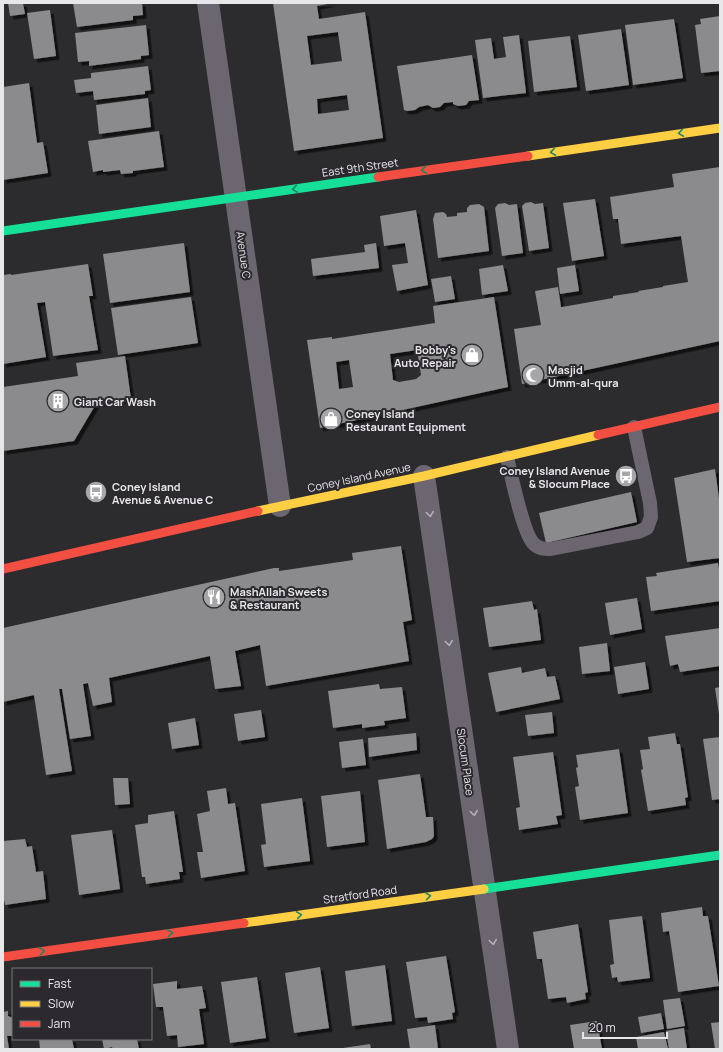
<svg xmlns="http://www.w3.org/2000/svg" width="723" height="1052" viewBox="0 0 723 1052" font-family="Manrope,sans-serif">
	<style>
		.building { fill: #8b8a8c; fill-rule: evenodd; filter: url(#shadow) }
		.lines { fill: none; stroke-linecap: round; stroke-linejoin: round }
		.lane { stroke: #6b6670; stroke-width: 14 }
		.street { stroke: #6b6670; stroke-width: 22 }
		.fast { stroke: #16e098; stroke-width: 9 }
		.slow { stroke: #ffcf43; stroke-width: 9 }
		.jam { stroke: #f24e42; stroke-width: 9 }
		.oneway { stroke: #218563 }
		.oneway2 { stroke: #b5b3b9 }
		.labels { text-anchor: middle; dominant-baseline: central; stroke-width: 4; stroke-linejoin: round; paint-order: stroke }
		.street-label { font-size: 11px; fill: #e7e6e9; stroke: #2c2a2e }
		.poi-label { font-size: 11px; font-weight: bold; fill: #e7e6e9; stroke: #2c2a2e; text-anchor: start }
	</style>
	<defs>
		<filter id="shadow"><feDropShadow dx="3.5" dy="3.5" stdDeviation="0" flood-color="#0009"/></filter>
	</defs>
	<rect width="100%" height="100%" fill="#2c2b2d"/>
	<path class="building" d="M8,3h15l2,11 -15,2z
		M73,3h69l1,12 -10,1v4l-56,7z
		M273,3h60l-16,3 2,13 46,-7 18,126 -89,13zM338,32l4,29 -31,4 -4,-29zM347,95l2,15 -31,4 -1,-15z
		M50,10l6,46 -22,3 -7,-46z
		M720,16v55l-19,2 -6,-48 6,-1 -1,-5z
		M674,19l9,59 -50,7 -8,-60z
		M146,25l3,30 -8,1v3l-52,7v-5l-11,1 -3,-29z
		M621,29l8,56 -43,6 -8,-56z
		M519,35l7,58 -43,5 -8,-58 16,-2 3,21 12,-2 -3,-20z
		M570,36l7,51 -43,5 -6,-51z
		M472,55l7,45 -10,1 -3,4 -8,1 -5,-2v-2l-9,1 -4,4 -7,1 -5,-3 -9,2 -4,3 -8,1 -3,-1 -7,-44z
		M148,66l3,24 -6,1v3l-51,6 -1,-9 -17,2 -2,-13 17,-2v-5z
		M29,83l8,60 6,-1 5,31 -45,7v-93z
		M148,98l3,29 -52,7 -3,-29z
		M159,131l5,36 -31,4v2l-12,1 -1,-4 -17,2v-2l-10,2 -5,-31z
		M720,167v174l-198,43 -8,-55 27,-4 -6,-34 23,-4 3,20h1l51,-9v-2l26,-4 -1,-1 25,-4v-1l25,-4 -7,-46 -60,8 -3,-25h-5l-3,-22 64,-10 -2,-13z
		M595,199l9,57 -32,5 -9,-58z
		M531,202l4,2 8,-1 6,45 -20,3 -7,-45 3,-3z
		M505,203l4,2 8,-1 6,49 -21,3 -7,-48 3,-4z
		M479,204l5,3 5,44 -51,7 -5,-39 2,-6 8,-1 3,2 1,3 10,-1v-3l10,-1v-4l3,-3z
		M416,210l12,75 -31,6 -5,-26 16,-2 -3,-20 -21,3 -4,-30z
		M184,243l6,49 -80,11 -7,-49z
		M376,243l3,25 -66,8 -2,-17 54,-7 -1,-7z
		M88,264l5,32h-4l9,54 -45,6 -8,-54 -8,1 9,54 -43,7v-89l8,-1v1z
		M503,265l5,26 -26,4 -3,-26z
		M575,265l4,26 -19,3 -3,-26z
		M451,276l4,23 -20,3 -4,-23z
		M191,297l7,46 -80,12 -7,-47z
		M494,297l14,90 -188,41 -13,-88 25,-3v2l103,-16 -2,-17zM417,350l4,25 -5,4 -17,3 -6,-2 -3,-26zM349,360l4,27 -14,2 -3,-27z
		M125,356l6,43 -35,5 -22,37 -71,10v-64l75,-11 -2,-13z
		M715,469l5,37v52l-33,4 -13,-84z
		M631,492l6,30 -91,21 -7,-30z
		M401,546l11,74 -9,2 6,39 -143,25 -6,-41 -25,6 6,35 -26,3 -5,-33 -101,22 3,24 -19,4 -5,-23 -5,1 8,52 -21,3 -8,-50h-3l13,82 -26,4 -12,-80 -31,7v-74l271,-60h5v3l74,-11 -1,-7z
		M718,563l2,11v27l-69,10 -5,-34 11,-1 -1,-3z
		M637,598l5,31 -32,6 -5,-32z
		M532,601l2,9 3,-1 4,31 -52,7 -6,-39z
		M720,628v38l-40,6 -2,-8 -8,2 -5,-30z
		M607,643l3,28 -28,3 -3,-27z
		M645,662l4,27 -31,5 -4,-27z
		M521,667l1,6 23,-5 2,9 8,-1 5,23 -64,13 -8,-39z
		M379,684l1,5 22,-2 4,31 -22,3 1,4 -23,3v-4l-29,4 -5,-37z
		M720,687v27h-1l-4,-26z
		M261,710l4,27 -27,4 -4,-27z
		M552,712l2,21 -26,3 -3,-21z
		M195,718l4,27 -27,4 -4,-26z
		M416,733l1,17 -48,7 -1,-19z
		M675,733l2,11h3l8,53 -3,1 1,7 -38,6 -7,-41 2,-1 -3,-19 10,-1 -2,-12z
		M720,737v62l-8,1 -9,-61z
		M363,739l3,26 -24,3 -3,-26z
		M619,749l9,64 -48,7 -5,-33 4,-1 -3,-18 2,-1 -2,-12z
		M553,752l9,63 -6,1 2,8 -39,6 -3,-22 4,-1 -7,-50z
		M420,774l6,43h7l1,19 -2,3 -6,3 -39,7 -9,-69z
		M113,778h15l2,26 -15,1z
		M226,788l2,16 7,-1 10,68 -44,7 -4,-26h6l-6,-38 13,-3 -3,-20z
		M360,791l5,51 -38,5 -6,-51z
		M302,798l8,63 -46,6 -3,-22 5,-1 -5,-40z
		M174,811l9,61h-4l1,7 -34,5 -1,-7h-3l-7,-52 13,-2v-8z
		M112,830l8,59 -41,6 -8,-60z
		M25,839l2,8 5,-1 4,26 7,-1 3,28 -41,6 -2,-11v-53z
		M702,907l1,9h5l11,70 -41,6 -9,-61 -6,1 -2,-19z
		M642,916l8,62 -32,4 -1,-5 -5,1 -2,-13 4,-1 -5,-44z
		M578,924l10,68 -3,1 1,6 -19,4 -1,-6 -18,2 -6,-40h-5l-4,-27z
		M446,956l9,56 -3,1 1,6 -25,4 -1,-6 -12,1 -9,-56z
		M385,965l7,56 -40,5 -7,-55z
		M320,967l9,61 -35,5 -9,-60z
		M257,977l9,61 -36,5 -9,-61z
		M177,981v8l25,-3 4,22 -7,1 5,35 -26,3 -1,-12 -10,1 -4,-29h-7l-3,-23z
		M680,998l5,28 -18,3 -4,-29z
		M8,1011v5l5,2v18h-6l2,13h-6v-37z
		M661,1013l3,16 -23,4 -3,-16z
		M597,1021l5,28h-28l-4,-24z
		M720,1022v27h-5l-4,-26z
		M435,1025l3,24h-28l-3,-20z
		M684,1028l3,21h-18l-3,-18z
		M664,1032l4,17h-30l-2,-12z
		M39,1039h33l2,10h-34z
		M102,1039h35l2,10h-26l-1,-2 -8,2z
		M370,1044l1,5h-28v-1z"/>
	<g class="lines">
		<path class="lane" d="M507,457c4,17 16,77 27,87 5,5 10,5 17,5l87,-17 9,-4 4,-11 -1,-14 -16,-76"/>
		<path class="street" d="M208,3l72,503
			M424,476l84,573"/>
		<path class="fast" d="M3,231l375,-54
			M484,889l236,-34"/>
		<path class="slow" d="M528,156l192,-28
			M258,511l166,-35 174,-41
			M244,923l240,-34"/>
		<path class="jam" d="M378,177l150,-21
			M598,435l122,-28
			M3,569l255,-58
			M3,957l241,-34"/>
	</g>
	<defs><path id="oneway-chevron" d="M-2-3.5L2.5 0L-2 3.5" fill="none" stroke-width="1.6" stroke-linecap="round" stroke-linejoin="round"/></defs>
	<g class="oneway">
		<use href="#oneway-chevron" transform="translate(681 133) rotate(172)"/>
		<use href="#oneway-chevron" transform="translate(553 152) rotate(172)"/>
		<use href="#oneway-chevron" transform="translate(424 170) rotate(172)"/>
		<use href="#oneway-chevron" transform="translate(295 189) rotate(172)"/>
		<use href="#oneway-chevron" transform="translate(428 896) rotate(-8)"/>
		<use href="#oneway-chevron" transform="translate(299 915) rotate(-8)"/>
		<use href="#oneway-chevron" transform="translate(170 933) rotate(-8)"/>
		<use href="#oneway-chevron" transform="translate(42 951) rotate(-8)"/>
	</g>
	<g class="oneway2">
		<use href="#oneway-chevron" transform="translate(430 514) rotate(82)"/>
		<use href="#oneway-chevron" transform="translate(449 643) rotate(82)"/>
		<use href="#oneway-chevron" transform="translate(474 813) rotate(82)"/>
		<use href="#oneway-chevron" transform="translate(493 942) rotate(82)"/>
	</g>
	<defs>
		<g id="shop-disc" transform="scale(1.15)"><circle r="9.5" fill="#a6a5a7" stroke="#2c2a2e"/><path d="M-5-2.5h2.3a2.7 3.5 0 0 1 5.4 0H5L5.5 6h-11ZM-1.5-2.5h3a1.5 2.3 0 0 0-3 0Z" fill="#fff"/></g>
		<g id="mosque-disc" transform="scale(1.15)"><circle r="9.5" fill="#a6a5a7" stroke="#2c2a2e"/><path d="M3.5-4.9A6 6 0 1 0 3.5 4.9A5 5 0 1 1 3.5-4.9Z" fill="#fff"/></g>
		<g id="building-disc" transform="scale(1.15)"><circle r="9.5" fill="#a6a5a7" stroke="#2c2a2e"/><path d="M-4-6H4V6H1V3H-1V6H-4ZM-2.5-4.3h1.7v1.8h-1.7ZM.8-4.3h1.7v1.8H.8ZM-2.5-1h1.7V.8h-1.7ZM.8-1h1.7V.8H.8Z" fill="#fff"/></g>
		<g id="bus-disc" transform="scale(1.15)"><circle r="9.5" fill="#a6a5a7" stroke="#2c2a2e"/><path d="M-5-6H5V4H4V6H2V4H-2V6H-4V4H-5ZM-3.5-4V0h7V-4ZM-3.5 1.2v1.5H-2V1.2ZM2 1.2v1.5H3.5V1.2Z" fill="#fff"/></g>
		<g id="restaurant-disc" transform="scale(1.15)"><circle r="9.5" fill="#a6a5a7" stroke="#2c2a2e"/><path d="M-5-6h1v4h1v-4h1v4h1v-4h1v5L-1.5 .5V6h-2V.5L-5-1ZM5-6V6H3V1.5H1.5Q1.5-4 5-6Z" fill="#fff"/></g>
	</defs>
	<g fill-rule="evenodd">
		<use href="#shop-disc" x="472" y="355"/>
		<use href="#mosque-disc" x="533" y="375"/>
		<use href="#building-disc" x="58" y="401"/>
		<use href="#shop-disc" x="331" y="419"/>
		<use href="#bus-disc" x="626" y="476"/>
		<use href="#bus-disc" x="96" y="492"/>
		<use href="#restaurant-disc" x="214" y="597"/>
	</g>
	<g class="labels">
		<g class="street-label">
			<text transform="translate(360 167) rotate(-8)">East 9th Street</text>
			<text transform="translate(244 255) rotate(82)">Avenue C</text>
			<text transform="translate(359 477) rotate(-12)">Coney Island Avenue</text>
			<text transform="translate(466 762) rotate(82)">Slocum Place</text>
			<text transform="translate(360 894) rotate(-8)">Stratford Road</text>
		</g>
		<g class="poi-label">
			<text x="456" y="349" text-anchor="end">Bobby's<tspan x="456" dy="13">Auto Repair</tspan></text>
			<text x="548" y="369">Masjid<tspan x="548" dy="13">Umm-al-qura</tspan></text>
			<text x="74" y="401">Giant Car Wash</text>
			<text x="346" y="413">Coney Island<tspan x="346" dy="13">Restaurant Equipment</tspan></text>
			<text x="610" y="470" text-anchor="end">Coney Island Avenue<tspan x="610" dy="13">&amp; Slocum Place</tspan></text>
			<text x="112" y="486">Coney Island<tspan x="112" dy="13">Avenue &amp; Avenue C</tspan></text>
			<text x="230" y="591">MashAllah Sweets<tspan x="230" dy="13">&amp; Restaurant</tspan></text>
		</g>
	</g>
	<rect width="723" height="1052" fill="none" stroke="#e7e6e9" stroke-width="8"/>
	<rect x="12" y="968" width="140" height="72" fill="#2c2a2e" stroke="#777579"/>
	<rect x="20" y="981" width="20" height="6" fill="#16e098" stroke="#777579"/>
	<text x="48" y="988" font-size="12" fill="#e7e6e9">Fast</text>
	<rect x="20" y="1001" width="20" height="6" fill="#ffcf43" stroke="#777579"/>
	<text x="48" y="1008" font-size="12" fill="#e7e6e9">Slow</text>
	<rect x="20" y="1021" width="20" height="6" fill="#f24e42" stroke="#777579"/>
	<text x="48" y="1028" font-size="12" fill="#e7e6e9">Jam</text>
	<path d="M583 1032v6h84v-6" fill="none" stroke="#e7e6e9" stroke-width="2"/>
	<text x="589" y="1032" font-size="12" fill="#e7e6e9" stroke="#2c2a2e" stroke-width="3" paint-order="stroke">20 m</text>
</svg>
